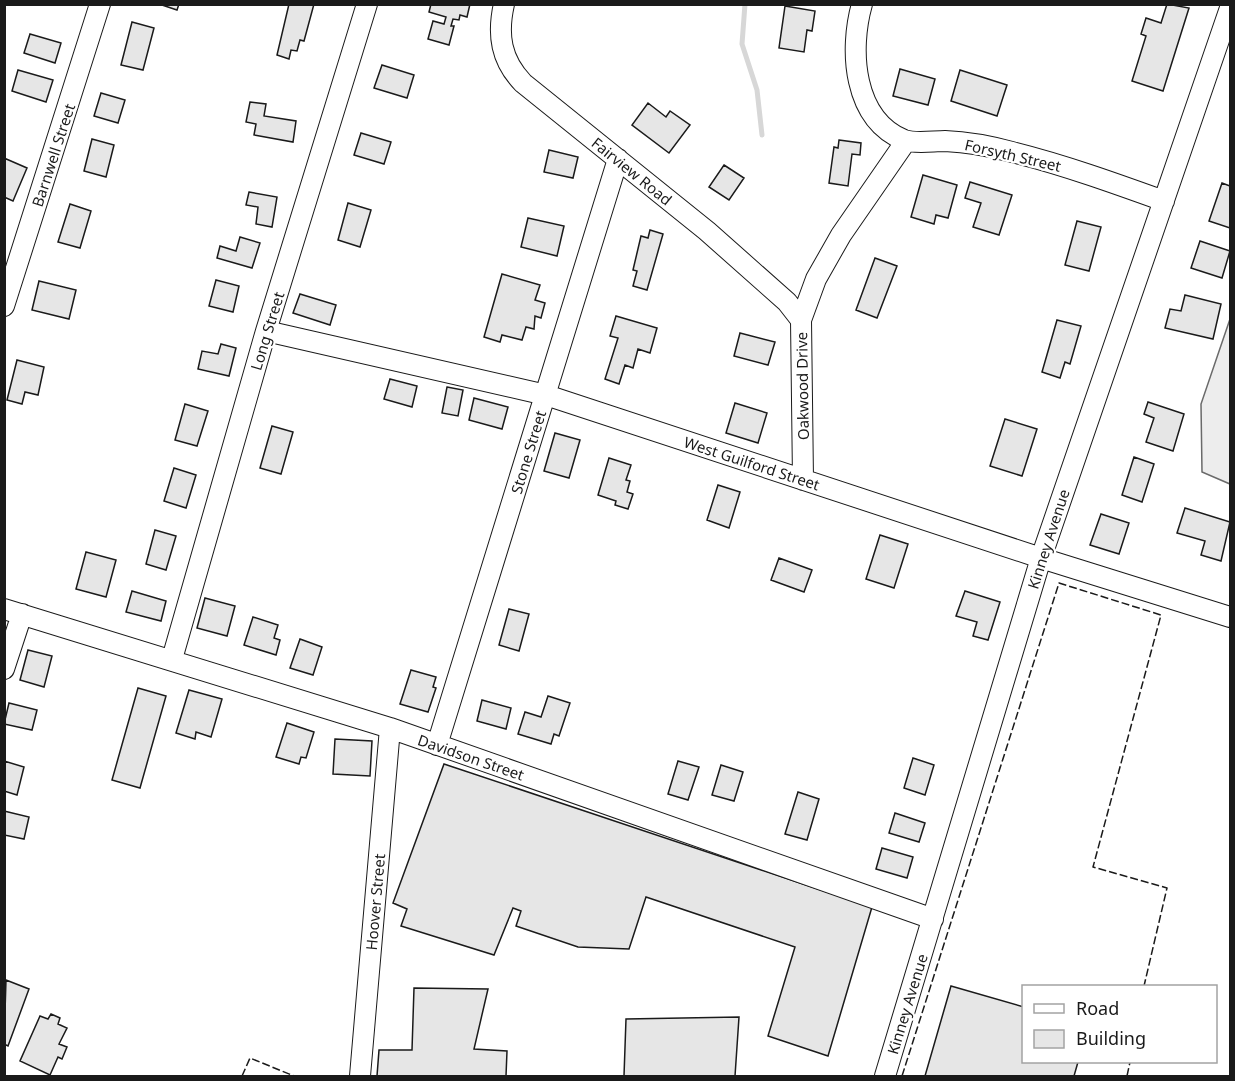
<svg xmlns="http://www.w3.org/2000/svg" width="1235" height="1081" viewBox="0 0 1235 1081" font-family="'Noto Sans',sans-serif">
	<style>
		.green { fill: #ededed; stroke: #6a6a6a; stroke-width: 1.5 }
		.lines { fill: none; stroke-linecap: round; stroke-linejoin: round }
		.stream { stroke: #d7d7d7; stroke-width: 5 }
		.building { fill: #e6e6e6; stroke: #1a1a1a; stroke-width: 1.5 }
		.minor-casing { stroke: #1a1a1a; stroke-width: 22 }
		.minor { stroke: #fff; stroke-width: 20 }
		.fence { stroke: #1a1a1a; stroke-width: 1.5; stroke-dasharray: 8 3; stroke-linecap: butt }
		.labels { text-anchor: middle; dominant-baseline: central; stroke-width: 4.5; stroke-linejoin: round; paint-order: stroke }
		.street-label { font-size: 15px; fill: #1a1a1a; stroke: #fff }
	</style>
	<rect width="100%" height="100%" fill="#fff"/>
	<path class="green" d="M1230,319v165l-28,-12 -1,-68z"/>
	<g class="lines">
		<path class="stream" d="M745,4l-3,40 15,46 5,45"/>
	</g>
	<path class="building" d="M159,4h20l-2,6z
		M289,4h25l-10,37 -4,-1 -3,11 -6,-1 -2,9 -12,-4z
		M431,4h39l-3,13 -7,-2 -1,5 -6,-1 -2,7h3l-5,19 -21,-6 5,-18 11,3 2,-7 -17,-5z
		M1167,4l22,4 -26,83 -31,-10 14,-45 -5,-2 5,-16 15,5z
		M785,6l30,5 -3,20 -5,-1 -3,22 -25,-4z
		M132,22l22,6 -11,42 -22,-5z
		M30,34l31,9 -6,20 -31,-10z
		M382,65l32,10 -7,23 -33,-10z
		M900,69l35,10 -7,26 -35,-9z
		M18,70l35,10 -7,22 -34,-11z
		M960,70l47,15 -10,31 -46,-15z
		M101,93l24,7 -7,23 -24,-7z
		M250,102l16,2 -2,12 32,5 -3,21 -39,-7 2,-11 -10,-2z
		M648,103l18,14 4,-6 20,14 -21,28 -37,-28z
		M361,133l30,9 -7,22 -30,-9z
		M92,139l22,6 -8,32 -22,-6z
		M839,140l22,3 -1,12 -8,-1 -4,32 -19,-3 5,-36 4,1z
		M549,150l29,7 -5,21 -29,-6z
		M4,158l23,10 -14,33 -9,-4z
		M724,165l20,13 -15,22 -20,-13z
		M923,175l34,10 -9,33 -12,-3 -2,9 -23,-7z
		M970,182l42,13 -13,40 -26,-8 8,-24 -16,-5z
		M1222,183l8,3v42l-21,-7z
		M249,192l28,5 -5,30 -16,-3 2,-17 -12,-2z
		M348,203l23,7 -11,37 -22,-7z
		M70,204l21,7 -11,37 -22,-6z
		M528,218l36,8 -7,30 -36,-9z
		M1077,221l24,6 -12,44 -24,-6z
		M650,230l13,4 -16,56 -14,-4 4,-15 -4,-1 8,-34 7,2z
		M240,237l20,6 -8,25 -35,-10 3,-12 16,5z
		M1200,241l30,10 -8,27 -31,-10z
		M875,258l22,8 -20,52 -21,-8z
		M502,274l38,11 -5,15 10,3 -4,15 -6,-2 -1,13 -8,-2 -4,13 -20,-5 -2,7 -16,-5z
		M216,280l23,6 -6,26 -24,-6z
		M39,281l37,9 -7,29 -37,-9z
		M300,294l36,11 -6,20 -37,-12z
		M1185,295l36,9 -8,35 -48,-11 5,-19 11,2z
		M616,316l41,12 -7,25 -12,-4 -5,19 -8,-3 -6,19 -14,-5 13,-41 -8,-2z
		M1057,320l24,6 -11,38 -5,-2 -5,16 -18,-6z
		M740,333l35,9 -7,23 -34,-9z
		M221,344l15,4 -7,28 -31,-7 4,-18 16,3z
		M17,360l27,7 -6,28 -13,-3 -3,12 -15,-4z
		M390,379l27,7 -5,21 -28,-8z
		M447,387l16,3 -5,26 -16,-3z
		M474,398l34,9 -6,22 -33,-9z
		M1148,402l36,12 -11,37 -27,-9 8,-24 -10,-4z
		M735,403l32,10 -9,30 -32,-10z
		M185,404l23,7 -11,35 -22,-6z
		M1005,419l32,10 -15,47 -32,-10z
		M272,426l21,6 -12,42 -21,-6z
		M555,433l25,7 -11,38 -25,-7z
		M1134,457l20,7 -12,38 -20,-7z
		M609,458l22,7 -5,15 4,1 -3,11 6,2 -5,15 -13,-4 1,-4 -18,-6z
		M174,468l22,7 -10,33 -22,-7z
		M718,485l22,7 -11,36 -22,-8z
		M1185,508l45,14 -9,39 -20,-6 4,-14 -28,-8z
		M1101,514l28,9 -10,31 -29,-9z
		M155,530l21,6 -10,34 -20,-6z
		M880,535l28,9 -14,44 -28,-9z
		M86,552l30,8 -10,37 -30,-8z
		M779,558l33,12 -8,22 -33,-12z
		M132,591l34,10 -5,20 -35,-9z
		M965,591l35,11 -12,38 -15,-4 4,-14 -21,-6z
		M205,598l30,8 -8,30 -30,-8z
		M509,609l20,5 -10,37 -20,-6z
		M253,617l25,8 -4,13 6,2 -4,15 -32,-10z
		M300,639l22,8 -9,28 -23,-7z
		M28,650l24,6 -8,31 -24,-7z
		M411,670l25,7 -3,10 3,1 -8,24 -28,-8z
		M138,688l28,8 -26,92 -28,-8z
		M189,690l33,9 -11,38 -15,-5 -1,7 -19,-6z
		M548,696l22,7 -11,33 -5,-2 -3,10 -33,-10 7,-22 16,5z
		M482,700l29,8 -5,21 -29,-8z
		M9,703l28,7 -5,20 -28,-6z
		M287,723l27,9 -8,26 -5,-1 -2,7 -23,-7z
		M335,739l37,2 -2,35 -37,-2z
		M913,758l21,7 -9,30 -21,-7z
		M4,761l20,6 -7,28 -13,-4z
		M678,761l21,6 -11,33 -20,-6z
		M444,764l428,143 -44,149 -60,-20 27,-89 -149,-50 -17,52 -51,-2 -62,-21 5,-15 -8,-3 -19,47 -93,-29 6,-17 -14,-6z
		M721,765l22,7 -9,29 -22,-6z
		M798,792l21,7 -12,41 -22,-6z
		M4,811l25,6 -5,22 -20,-4z
		M895,813l30,10 -6,19 -30,-9z
		M882,848l31,9 -6,21 -31,-9z
		M6,980l23,9 -21,57 -4,-2z
		M951,986l73,21v55h54l-4,14h-149z
		M414,988l74,1 -14,60 33,2 -1,25h-129l2,-26h33z
		M51,1014l9,4 -2,6 9,4 -8,16 8,3 -5,12 -4,-2 -8,18 -30,-14 20,-45 8,3z
		M739,1017l-4,59h-111l2,-57z"/>
	<g class="lines">
		<g class="minor-casing">
			<path id="minor" d="M504,4c-7,31 -3,56 19,79l184,148 80,71 14,18
				M862,4c-13,46 -9,115 42,136 11,4 29,1 41,1 23,1 45,5 67,11 52,13 102,31 152,49
				M4,306l96,-302
				M266,331l280,64 495,163 189,59
				M803,480l-2,-160 15,-41 25,-44 65,-94
				M4,609l386,119 543,191
				M172,659l94,-328 101,-327
				M4,669l18,-55
				M437,745l181,-586
				M360,1076l30,-348
				M885,1076l156,-518 189,-550"/>
		</g>
		<use href="#minor" class="minor"/>
		<path class="fence" d="M242,1076l8,-18 44,18
			M902,1076l157,-493 102,32 -68,252 74,21 -23,98
			M1127,1076l3,-14"/>
	</g>
	<g class="labels">
		<g class="street-label">
			<text transform="translate(53 155) rotate(-72)">Barnwell Street</text>
			<text transform="translate(1013 155) rotate(13)">Forsyth Street</text>
			<text transform="translate(632 171) rotate(39)">Fairview Road</text>
			<text transform="translate(267 331) rotate(-73)">Long Street</text>
			<text transform="translate(802 386) rotate(-91)">Oakwood Drive</text>
			<text transform="translate(528 452) rotate(-73)">Stone Street</text>
			<text transform="translate(752 463) rotate(18)">West Guilford Street</text>
			<text transform="translate(1048 539) rotate(-72)">Kinney Avenue</text>
			<text transform="translate(471 757) rotate(19)">Davidson Street</text>
			<text transform="translate(375 902) rotate(-85)">Hoover Street</text>
			<text transform="translate(907 1004) rotate(-73)">Kinney Avenue</text>
		</g>
	</g>
	<rect width="1235" height="1081" fill="none" stroke="#1a1a1a" stroke-width="12"/>
	<rect x="1022" y="985" width="195" height="78" fill="#ffffff" stroke="#a3a3a3" stroke-width="1.5"/>
	<rect x="1034" y="1004" width="30" height="9" fill="#ffffff" stroke="#a3a3a3" stroke-width="1.5"/>
	<text x="1076" y="1015" font-size="18" fill="#1a1a1a">Road</text>
	<rect x="1034" y="1030" width="30" height="18" fill="#e6e6e6" stroke="#a3a3a3" stroke-width="1.5"/>
	<text x="1076" y="1045" font-size="18" fill="#1a1a1a">Building</text>
</svg>
